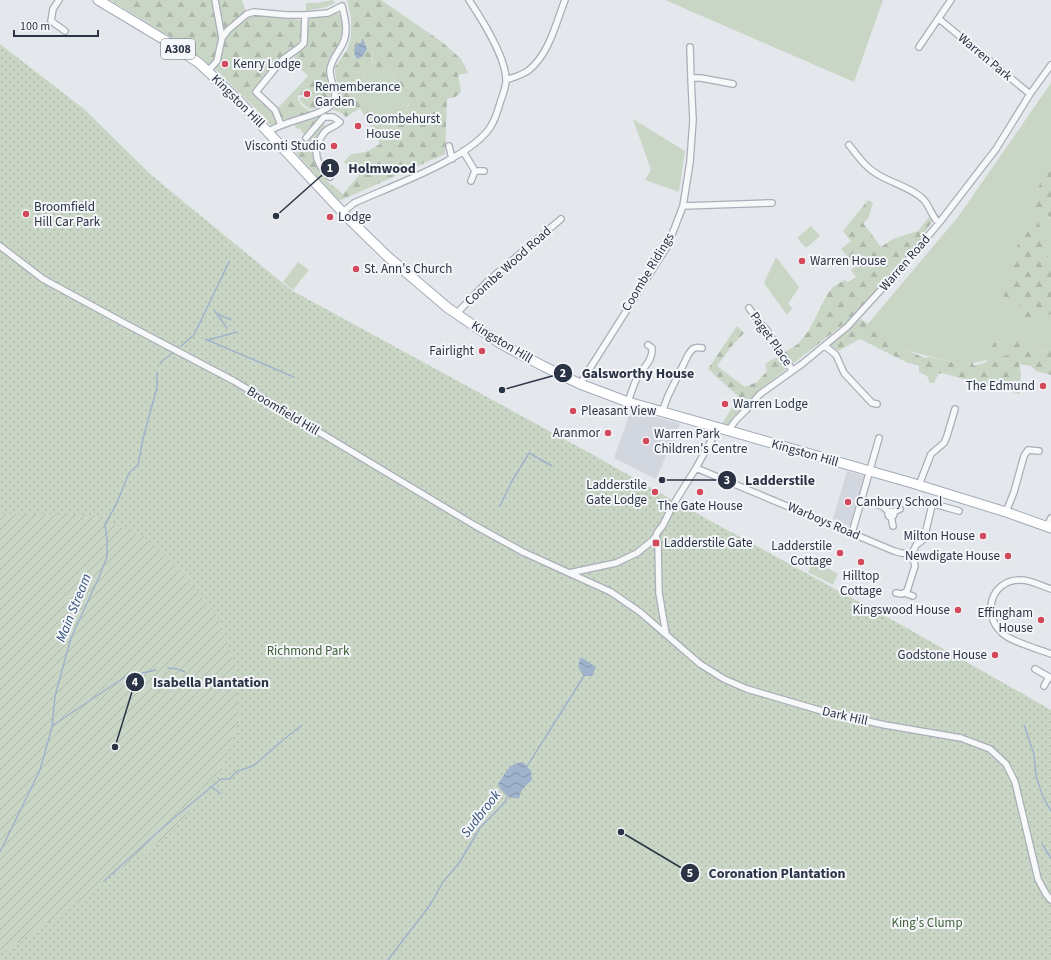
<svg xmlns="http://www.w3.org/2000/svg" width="1051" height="960" viewBox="0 0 1051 960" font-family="'Source Sans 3',sans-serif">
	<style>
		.built { fill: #d2d6de }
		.grass { fill: #c9d6c5 }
		.forest { fill: url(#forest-firs) }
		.park { fill: url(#park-dots) }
		.garden { fill: url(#garden-furrows) }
		.water { fill: url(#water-waves) }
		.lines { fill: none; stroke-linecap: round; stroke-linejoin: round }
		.stream { stroke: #9fb4cc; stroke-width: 1.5 }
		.minor-casing { stroke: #a9aeb7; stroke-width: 8 }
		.primary-casing { stroke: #a3abb8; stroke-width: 11 }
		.minor { stroke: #f7f8fa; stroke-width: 5.5 }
		.primary { stroke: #fff; stroke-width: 9 }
		.poi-dot { fill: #d1495b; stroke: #f4f6f9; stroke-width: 1.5 }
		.labels { text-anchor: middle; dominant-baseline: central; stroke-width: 4; stroke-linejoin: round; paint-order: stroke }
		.shield { fill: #f4f6f9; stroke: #676e7b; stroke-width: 1 }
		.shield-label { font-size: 12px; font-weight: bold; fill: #2b3445 }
		.street-label { font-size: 13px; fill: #2b3445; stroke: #f4f6f9 }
		.poi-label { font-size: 13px; fill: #2b3445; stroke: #f4f6f9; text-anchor: start }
		.park-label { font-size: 13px; fill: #3f6138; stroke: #f4f6f9 }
		.water-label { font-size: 14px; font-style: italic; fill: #34527a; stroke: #f4f6f9 }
		.leader { fill: none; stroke: #2b3445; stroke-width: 1.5 }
		.callout-dot { fill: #2b3445; stroke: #f4f6f9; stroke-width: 1.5 }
		.mark-label { font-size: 12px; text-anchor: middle; font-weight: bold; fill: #fff }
		.callout-label { font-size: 14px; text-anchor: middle; font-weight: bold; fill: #2b3445; stroke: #f4f6f9; stroke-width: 4; stroke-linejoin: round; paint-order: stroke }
	</style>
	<defs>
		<pattern id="forest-firs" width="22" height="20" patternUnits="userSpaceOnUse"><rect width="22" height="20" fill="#c9d6c5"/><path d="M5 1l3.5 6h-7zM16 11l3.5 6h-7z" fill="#adb8ab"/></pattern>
		<pattern id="park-dots" width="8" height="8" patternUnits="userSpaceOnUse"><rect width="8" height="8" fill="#c9d6c5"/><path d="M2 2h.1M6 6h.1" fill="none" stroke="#adb8ab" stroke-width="1.8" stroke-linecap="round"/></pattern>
		<pattern id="garden-furrows" width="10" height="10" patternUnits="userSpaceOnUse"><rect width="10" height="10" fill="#c9d6c5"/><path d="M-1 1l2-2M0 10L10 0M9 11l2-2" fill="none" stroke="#adb8ab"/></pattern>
		<pattern id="water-waves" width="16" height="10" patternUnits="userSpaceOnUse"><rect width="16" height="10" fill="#9fb4cc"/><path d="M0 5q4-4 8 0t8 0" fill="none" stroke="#8293a7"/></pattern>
	</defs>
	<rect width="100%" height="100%" fill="#e4e7ec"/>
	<path class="built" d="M631,410l49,14 -24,55 -42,-21z
		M847,471l17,5 -14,50 -17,-7z"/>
	<path class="grass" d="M333,0l2,3 -9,4 -20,4v-8h10z
		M665,0h218l-29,82z
		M351,36c32,7 16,14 28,35l8,1h5l3,3 -3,10 17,14c-1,18 -17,32 -32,39l-13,-23h3l4,-9 -18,-9 1,-4 -7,-3 -3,5 -3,2 3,-4 -1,-3 3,-4 10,-4 2,4 8,-5 -3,-5 3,-2 1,-6 5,-2 1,-5 -6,-16 -17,-5z
		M1051,83v268l-20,-1 -66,15 -57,-14 -41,-26 91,-108z
		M633,119l52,32 -6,41 -34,-12 6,-10z
		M811,226l9,10 -14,12 -8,-9v-2z
		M776,257l23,30 -11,17 4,4 -5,7 -23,-32z
		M298,262l11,8 -16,20 -10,-8z
		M814,561l24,13 -5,11 -25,-13z"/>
	<path class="forest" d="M110,0h103c4,21 13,47 -2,66l-37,-27z
		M219,0h23l4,12 -23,20z
		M347,0h34l61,42 19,17 7,14 -10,2 3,17 -6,5 -8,2 -2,55 -106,47 -43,-48 13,-13 -10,-12 -3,1 -2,-6 24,-8 2,3 -2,3 7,4v5l-11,21 15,27 -2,3 16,13 16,-19 -15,-13 7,-8 15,-2 14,-8 -2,-6c14,-7 31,-22 31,-39l-6,-4h-6c-6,-7 -4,-12 -2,-21l-3,-2h-5l-8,-1c-12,-21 4,-28 -28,-35v-19z
		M335,12l6,3c9,23 -9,33 -14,52 -4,12 9,22 2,33 -4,6 -13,9 -20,9l-7,-6 -3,-5 10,-2 -3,-5 -2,3 -7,2c3,10 8,13 17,16l-32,11 -5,-14 31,-33 -14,-13 2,-3 -2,-3 12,-13 3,-24 2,-2z
		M255,15l46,5v17l-3,8 -44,45 19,20 5,13 -6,3 -17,-18 -41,-40c13,-16 5,-29 24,-44 6,-4 9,-7 17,-9z
		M350,40l17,5 4,10 2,10 -6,3 -1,6 -3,2 3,7 -3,4h-5l-2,-5c-6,1 -9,4 -13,8l1,4 -2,3 2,-2 4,-6h6l-1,8 18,9v6l-2,2 -5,1 -4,-7 -14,9 -5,-4 -8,-3v-1l4,-8 2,-9 -4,-19v-6l12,-17z
		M1051,165v52l-23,-12z
		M868,200l5,3 -5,16 -5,4 18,24 12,-8 25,-8 14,-18 2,6 -20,29 -65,72 -91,71 -12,17 -19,19 -6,-2 18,-28 -31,-28 29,-43 7,7 -13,14 -14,19 28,21 12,-5 10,-11 -2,-7 33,-20 11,-14 19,-37 5,-6 11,-7 4,2 8,-5 -5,-7 13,-10 -4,-5 -9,6 -10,-12 10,-8 -8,-10z
		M1025,219l13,1 13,47v47l-32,8v-23l-16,-1z
		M861,319l47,32 17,7 5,-1 28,6 14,-2 2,5 13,-4 1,-8 -3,-8 2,-3h9l3,14 9,-2 5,-16 8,-2 10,13 20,1v24l-15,-4 -5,-5 -12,-2 2,9 -1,21 -78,-21 -4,1 -4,9h-4l-3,-7 -8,-4v-6l-13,-4 -46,-23 -22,12 -8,-6z"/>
	<path class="park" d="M0,44l84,65 66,65 141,116 304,166 81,46 229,125 146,83v250h-1051z"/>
	<path class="garden" d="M0,514l94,1 49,21 36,32 38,47 19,52 3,53 -19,53 -49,60 -61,43 -30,25 -80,53z"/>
	<path class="water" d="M362,39h1l4,10 -4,7 -5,3 -3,-3 -1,-6 2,-5 5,-2z
		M581,657l15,10 -4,9h-8c-6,-7 -7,-10 -3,-19z
		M523,762l8,9 1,9c-7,6 -11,10 -13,18 -9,2 -18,-6 -21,-14 8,-12 10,-20 25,-22z"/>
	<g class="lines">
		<path class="stream" d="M214,310l13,18
			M216,313l15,7
			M205,339l89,38
			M208,340l29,-8
			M181,346l13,-11 35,-73
			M160,364l2,-3 11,-8
			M500,506l11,-23 18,-30 23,13
			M168,668l9,1 8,3
			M1024,725l10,29 2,22 7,21 8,14
			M52,726l73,-49 31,-7
			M519,779l65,-103
			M212,787l8,6
			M1042,844l9,14
			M0,852l40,-82 12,-43 3,-31 16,-58 28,-61 8,-20v-18l-2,-15 11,-19 13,-32 9,-8 5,-26 14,-52v-15
			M104,881l64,-58 53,-44h9c10,-14 13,-7 24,-14 16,-13 30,-27 47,-39
			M388,960l42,-55 13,-23 16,-19 21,-35 25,-26 4,-8"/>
		<g class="minor-casing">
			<path id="minor" d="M59,0l-6,9 -2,12 14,10
				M215,0l7,38
				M939,19l91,75
				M690,47l1,31
				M919,47l32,-47
				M208,71l9,-10 5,-23 6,-8 19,-16 7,-2 33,3h18l23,-2 14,-7c3,12 7,27 0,39 -4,8 -11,15 -12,25 -1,12 11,23 1,35 -10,11 -48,16 -63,27
				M506,80c8,-3 17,-5 23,-10 20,-16 27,-47 36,-70
				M281,125l-6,-15 -19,-18 26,-32 18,-13 4,-4 1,-28
				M306,138l18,-21h9l7,5c-4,4 -9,5 -13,8 -4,3 -6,7 -8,11 -7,14 0,26 11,36
				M849,145c9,11 16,22 28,29 14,9 36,14 47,26 6,7 8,17 15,23
				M449,146l3,13
				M463,151l12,20 -4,10
				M475,171h9
				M683,206l89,-3
				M343,212l11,-9c35,-16 118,-45 137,-77 5,-8 7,-17 10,-26 2,-6 5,-13 5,-20 0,-22 -25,-62 -37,-80
				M0,246l43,33 81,44 110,58 240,144 49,27 88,40 29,20 60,52 24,15 23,10 75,22 63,14 76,13 29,11 16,15 9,18 23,97 8,15 5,6
				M749,308l10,14 7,7 26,41
				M456,314l33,-34 72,-61
				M825,346l11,9 8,18 28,30 5,1
				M580,384l88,-139 15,-39 7,-44 3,-42 -2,-42h10l32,6
				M628,402c3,-8 5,-16 9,-24 6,-11 16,-17 15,-30l-4,-3
				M662,412l6,-16 20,-41c4,-6 6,-9 14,-7
				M728,431l8,-11 10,-10 14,-16 42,-30 45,-37 53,-58 39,-46 57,-74 34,-55 21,-29
				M696,468l198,83 7,2 11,1 3,12 -8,25 -5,3 -6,-1
				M919,485l12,-31 13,-11 3,-7 8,-27
				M862,500l20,6 7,6
				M888 514a3 3 0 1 1 6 0a3 3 0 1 1-6 0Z
				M893,512l7,-3
				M1006,512l8,-20 10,-36 4,-6 11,1
				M891,517l2,9
				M1047,526l4,-8
				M852,533l27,-95
				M656,536l2,8 1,49 7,41
				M912,554l4,-9 8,-6 8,-34 2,-1 25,7
				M569,573l47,-10 21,-10 16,-13 3,-4 1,-3 6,-8 10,-20 23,-37 22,-40
				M1051,589c-10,-3 -21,-10 -32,-9 -28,1 -37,33 -18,52 8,9 37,17 50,22
				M907,591v3l6,2
				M1035,669l16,9
				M1044,686l5,-9"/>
		</g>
		<g class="primary-casing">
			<path id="primary" d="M98,0l65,39 36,24 40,38 108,116 40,39 61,52 53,36 42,22 37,18 48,18 284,81 94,29 45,16"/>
		</g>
		<use href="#minor" class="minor"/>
		<use href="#primary" class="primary"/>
	</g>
	<g class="poi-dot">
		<circle cx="225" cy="64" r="4"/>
		<circle cx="307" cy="94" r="4"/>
		<circle cx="358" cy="126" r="4"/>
		<circle cx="334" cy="146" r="4"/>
		<circle cx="26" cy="214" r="4"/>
		<circle cx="330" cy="217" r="4"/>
		<circle cx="802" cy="261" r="4"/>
		<circle cx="356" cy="269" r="4"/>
		<circle cx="482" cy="351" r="4"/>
		<circle cx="1043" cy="386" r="4"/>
		<circle cx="725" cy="404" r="4"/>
		<circle cx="573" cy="411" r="4"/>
		<circle cx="608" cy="433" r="4"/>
		<circle cx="646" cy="441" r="4"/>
		<circle cx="655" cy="492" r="4"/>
		<circle cx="700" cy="492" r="4"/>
		<circle cx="848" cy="502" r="4"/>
		<circle cx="983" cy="536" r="4"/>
		<rect x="652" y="539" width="8" height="8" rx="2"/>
		<circle cx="840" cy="553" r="4"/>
		<circle cx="1008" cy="556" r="4"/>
		<circle cx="861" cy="562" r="4"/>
		<circle cx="958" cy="610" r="4"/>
		<circle cx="1041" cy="620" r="4"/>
		<circle cx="995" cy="655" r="4"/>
	</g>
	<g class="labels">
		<rect class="shield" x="161" y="39" width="34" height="20" rx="3"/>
		<g class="shield-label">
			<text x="178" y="49">A308</text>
		</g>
		<g class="street-label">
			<text transform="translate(985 57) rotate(40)">Warren Park</text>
			<text transform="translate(238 101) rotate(45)">Kingston Hill</text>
			<text transform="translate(905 263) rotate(-49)">Warren Road</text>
			<text transform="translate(508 266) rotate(-42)">Coombe Wood Road</text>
			<text transform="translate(648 272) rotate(-59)">Coombe Ridings</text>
			<text transform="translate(771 339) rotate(55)">Paget Place</text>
			<text transform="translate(502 342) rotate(31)">Kingston Hill</text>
			<text transform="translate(283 411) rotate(31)">Broomfield Hill</text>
			<text transform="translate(805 453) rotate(16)">Kingston Hill</text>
			<text transform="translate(824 521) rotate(23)">Warboys Road</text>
			<text transform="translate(845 716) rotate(13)">Dark Hill</text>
		</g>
		<g class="poi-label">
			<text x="233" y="64">Kenry Lodge</text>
			<text x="315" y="87">Rememberance<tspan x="315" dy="15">Garden</tspan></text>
			<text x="366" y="119">Coombehurst<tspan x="366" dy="15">House</tspan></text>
			<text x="326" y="146" text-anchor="end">Visconti Studio</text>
			<text x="34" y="207">Broomfield<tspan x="34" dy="15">Hill Car Park</tspan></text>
			<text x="338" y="217">Lodge</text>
			<text x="810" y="261">Warren House</text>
			<text x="364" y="269">St. Ann's Church</text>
			<text x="474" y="351" text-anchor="end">Fairlight</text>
			<text x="1035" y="386" text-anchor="end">The Edmund</text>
			<text x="733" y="404">Warren Lodge</text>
			<text x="581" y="411">Pleasant View</text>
			<text x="600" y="433" text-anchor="end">Aranmor</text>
			<text x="654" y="434">Warren Park<tspan x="654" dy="15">Children's Centre</tspan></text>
			<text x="647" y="485" text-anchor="end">Ladderstile<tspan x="647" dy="15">Gate Lodge</tspan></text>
			<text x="856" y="502">Canbury School</text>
			<text x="700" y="506" text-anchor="middle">The Gate House</text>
			<text x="975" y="536" text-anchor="end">Milton House</text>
			<text x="664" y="543">Ladderstile Gate</text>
			<text x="832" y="546" text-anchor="end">Ladderstile<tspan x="832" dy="15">Cottage</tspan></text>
			<text x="1000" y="556" text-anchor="end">Newdigate House</text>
			<text x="861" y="576" text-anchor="middle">Hilltop<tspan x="861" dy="15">Cottage</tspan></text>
			<text x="950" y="610" text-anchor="end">Kingswood House</text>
			<text x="1033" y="613" text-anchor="end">Effingham<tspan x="1033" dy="15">House</tspan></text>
			<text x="987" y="655" text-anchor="end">Godstone House</text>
		</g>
		<g class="park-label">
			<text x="308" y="651">Richmond Park</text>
			<text x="927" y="923">King's Clump</text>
		</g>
		<g class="water-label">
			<text transform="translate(74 608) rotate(-68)">Main Stream</text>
			<text transform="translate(481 814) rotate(-52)">Sudbrook</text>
		</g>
	</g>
	<path class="leader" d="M276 216L330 168M502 390L563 373M662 480L727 480M115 747L135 682M621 832L690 873"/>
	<g class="callout-dot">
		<circle cx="276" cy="216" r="4"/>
		<circle cx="502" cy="390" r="4"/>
		<circle cx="662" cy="480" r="4"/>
		<circle cx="115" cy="747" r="4"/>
		<circle cx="621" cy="832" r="4"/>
		<circle cx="330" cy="168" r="10"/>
		<circle cx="563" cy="373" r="10"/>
		<circle cx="727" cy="480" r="10"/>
		<circle cx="135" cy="682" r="10"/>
		<circle cx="690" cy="873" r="10"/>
	</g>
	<g class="mark-label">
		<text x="330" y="172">1</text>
		<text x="563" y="377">2</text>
		<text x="727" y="484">3</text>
		<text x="135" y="686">4</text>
		<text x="690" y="877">5</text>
	</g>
	<g class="callout-label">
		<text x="382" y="173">Holmwood</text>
		<text x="638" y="378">Galsworthy House</text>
		<text x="780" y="485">Ladderstile</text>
		<text x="211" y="687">Isabella Plantation</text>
		<text x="777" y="878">Coronation Plantation</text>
	</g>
	<path d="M14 30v6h84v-6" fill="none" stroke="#2b3445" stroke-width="2"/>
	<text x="20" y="30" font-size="12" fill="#2b3445" stroke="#f4f6f9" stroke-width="3" paint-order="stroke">100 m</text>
</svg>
